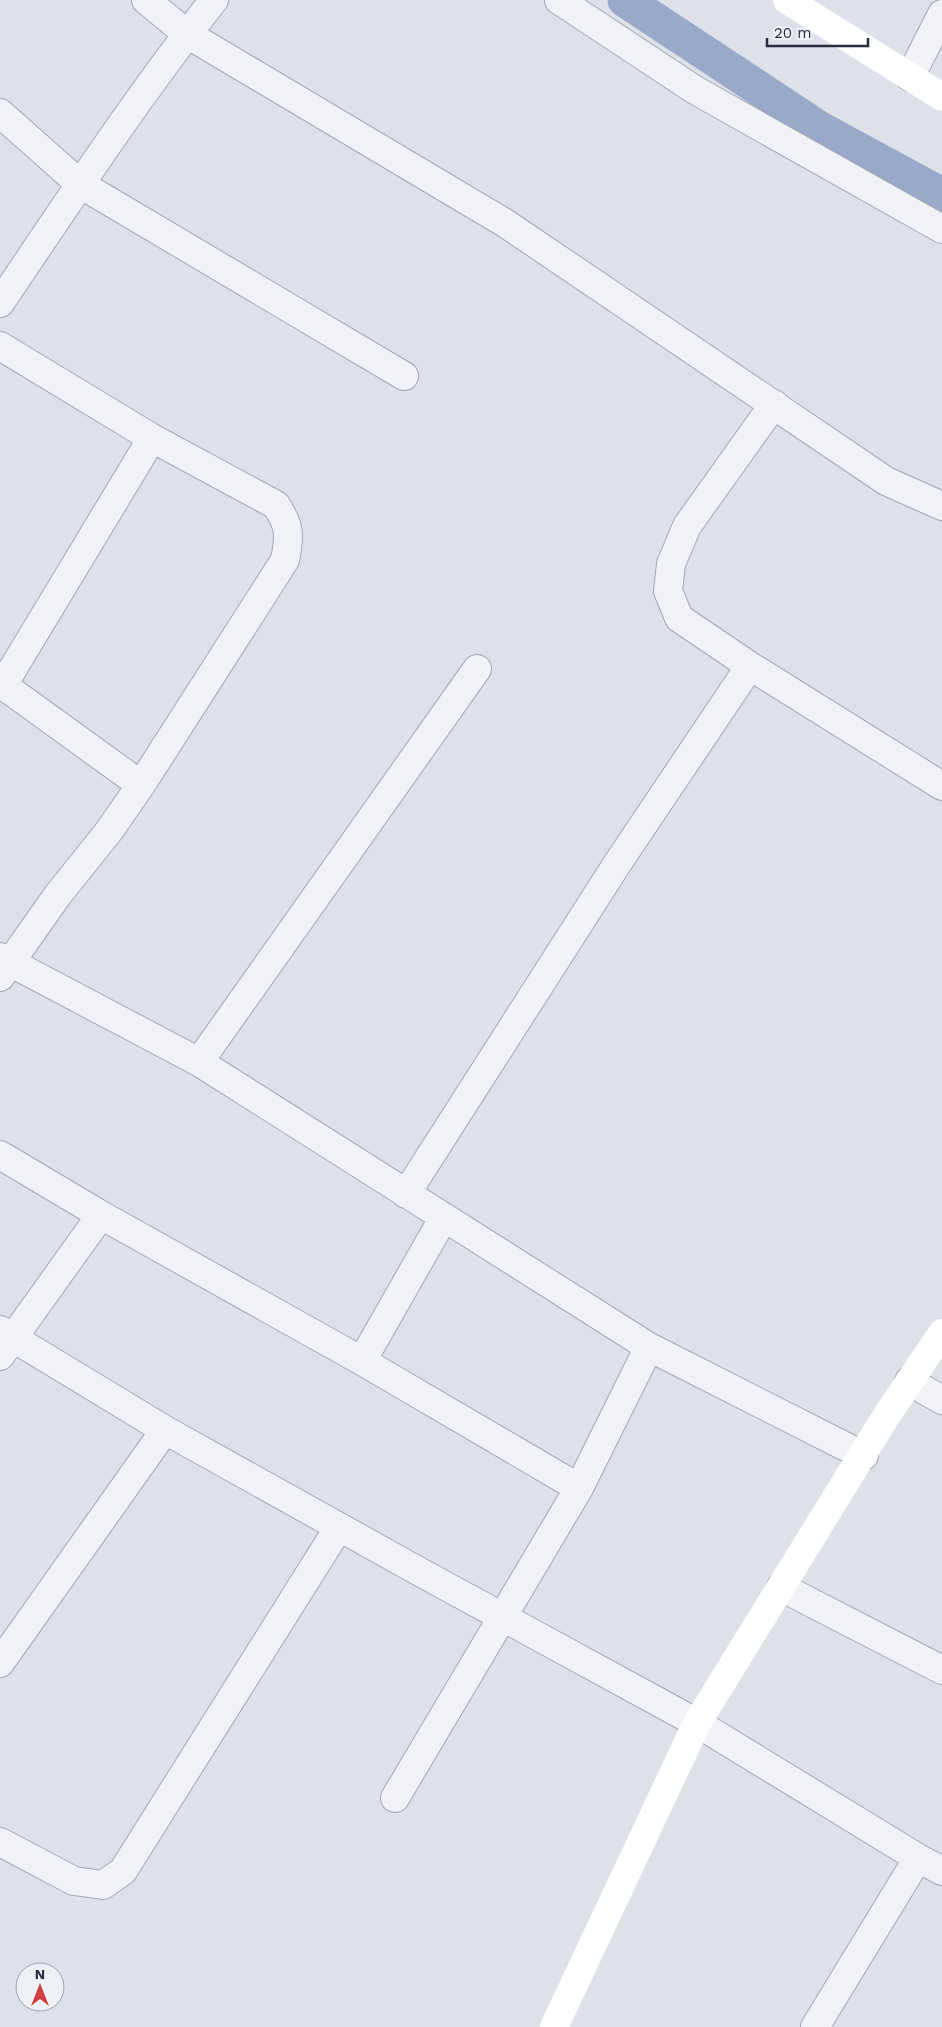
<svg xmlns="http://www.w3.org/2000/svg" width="942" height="2027" viewBox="0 0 942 2027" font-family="'Work Sans',sans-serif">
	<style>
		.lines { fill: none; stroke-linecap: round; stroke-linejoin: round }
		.canal { stroke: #99a9c9; stroke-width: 35 }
		.street-casing { stroke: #a4a7b2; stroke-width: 30 }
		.street { stroke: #f1f2f7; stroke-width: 28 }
		.secondary { stroke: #fff; stroke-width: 28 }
	</style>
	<rect width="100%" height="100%" fill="#dfe1e8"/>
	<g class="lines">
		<path class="canal" d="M625,0l197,130 120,65"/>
		<g class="street-casing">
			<path id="street" d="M146,0l41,34 318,189 381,258 56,25
				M559,0l136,90 247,139
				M910,77l32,-63
				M0,113l80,71 324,192
				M0,303c69,-102 137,-206 214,-303
				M0,346l152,92 124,67c14,21 14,30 9,55l-144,225 -32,46 -52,65 -57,81
				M774,404l-87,122 -16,38 -3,27 11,27 71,48 192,120
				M0,683l141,102
				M3,685l149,-247
				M0,957l199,105 450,285 215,109
				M199,1062l278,-393
				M0,1155l101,60 261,146 217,127
				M406,1194l211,-330 133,-198
				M0,1330l165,100 255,142 277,151 221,135 24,13
				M0,1356l101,-141
				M362,1361l82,-144
				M909,1381l33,19
				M781,1587l161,83
				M0,1663l165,-233
				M395,1798l184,-310 70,-141
				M0,1842l74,39 29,4 20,-14 216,-344
				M815,2027l103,-169"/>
		</g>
		<use href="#street" class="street"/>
		<path class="secondary" d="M787,0l155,97
			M554,2027l143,-304 188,-305 57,-85"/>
	</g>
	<g transform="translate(40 1987)"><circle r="24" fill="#eef0f6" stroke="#9ea2ad"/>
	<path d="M0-4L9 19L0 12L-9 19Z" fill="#d04141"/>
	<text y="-8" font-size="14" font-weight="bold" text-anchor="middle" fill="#272d40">N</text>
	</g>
	<path d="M767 38v8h101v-8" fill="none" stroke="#272d40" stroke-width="2.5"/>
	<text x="774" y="38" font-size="15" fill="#272d40" stroke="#eef0f6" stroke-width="4" paint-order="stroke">20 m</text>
</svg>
